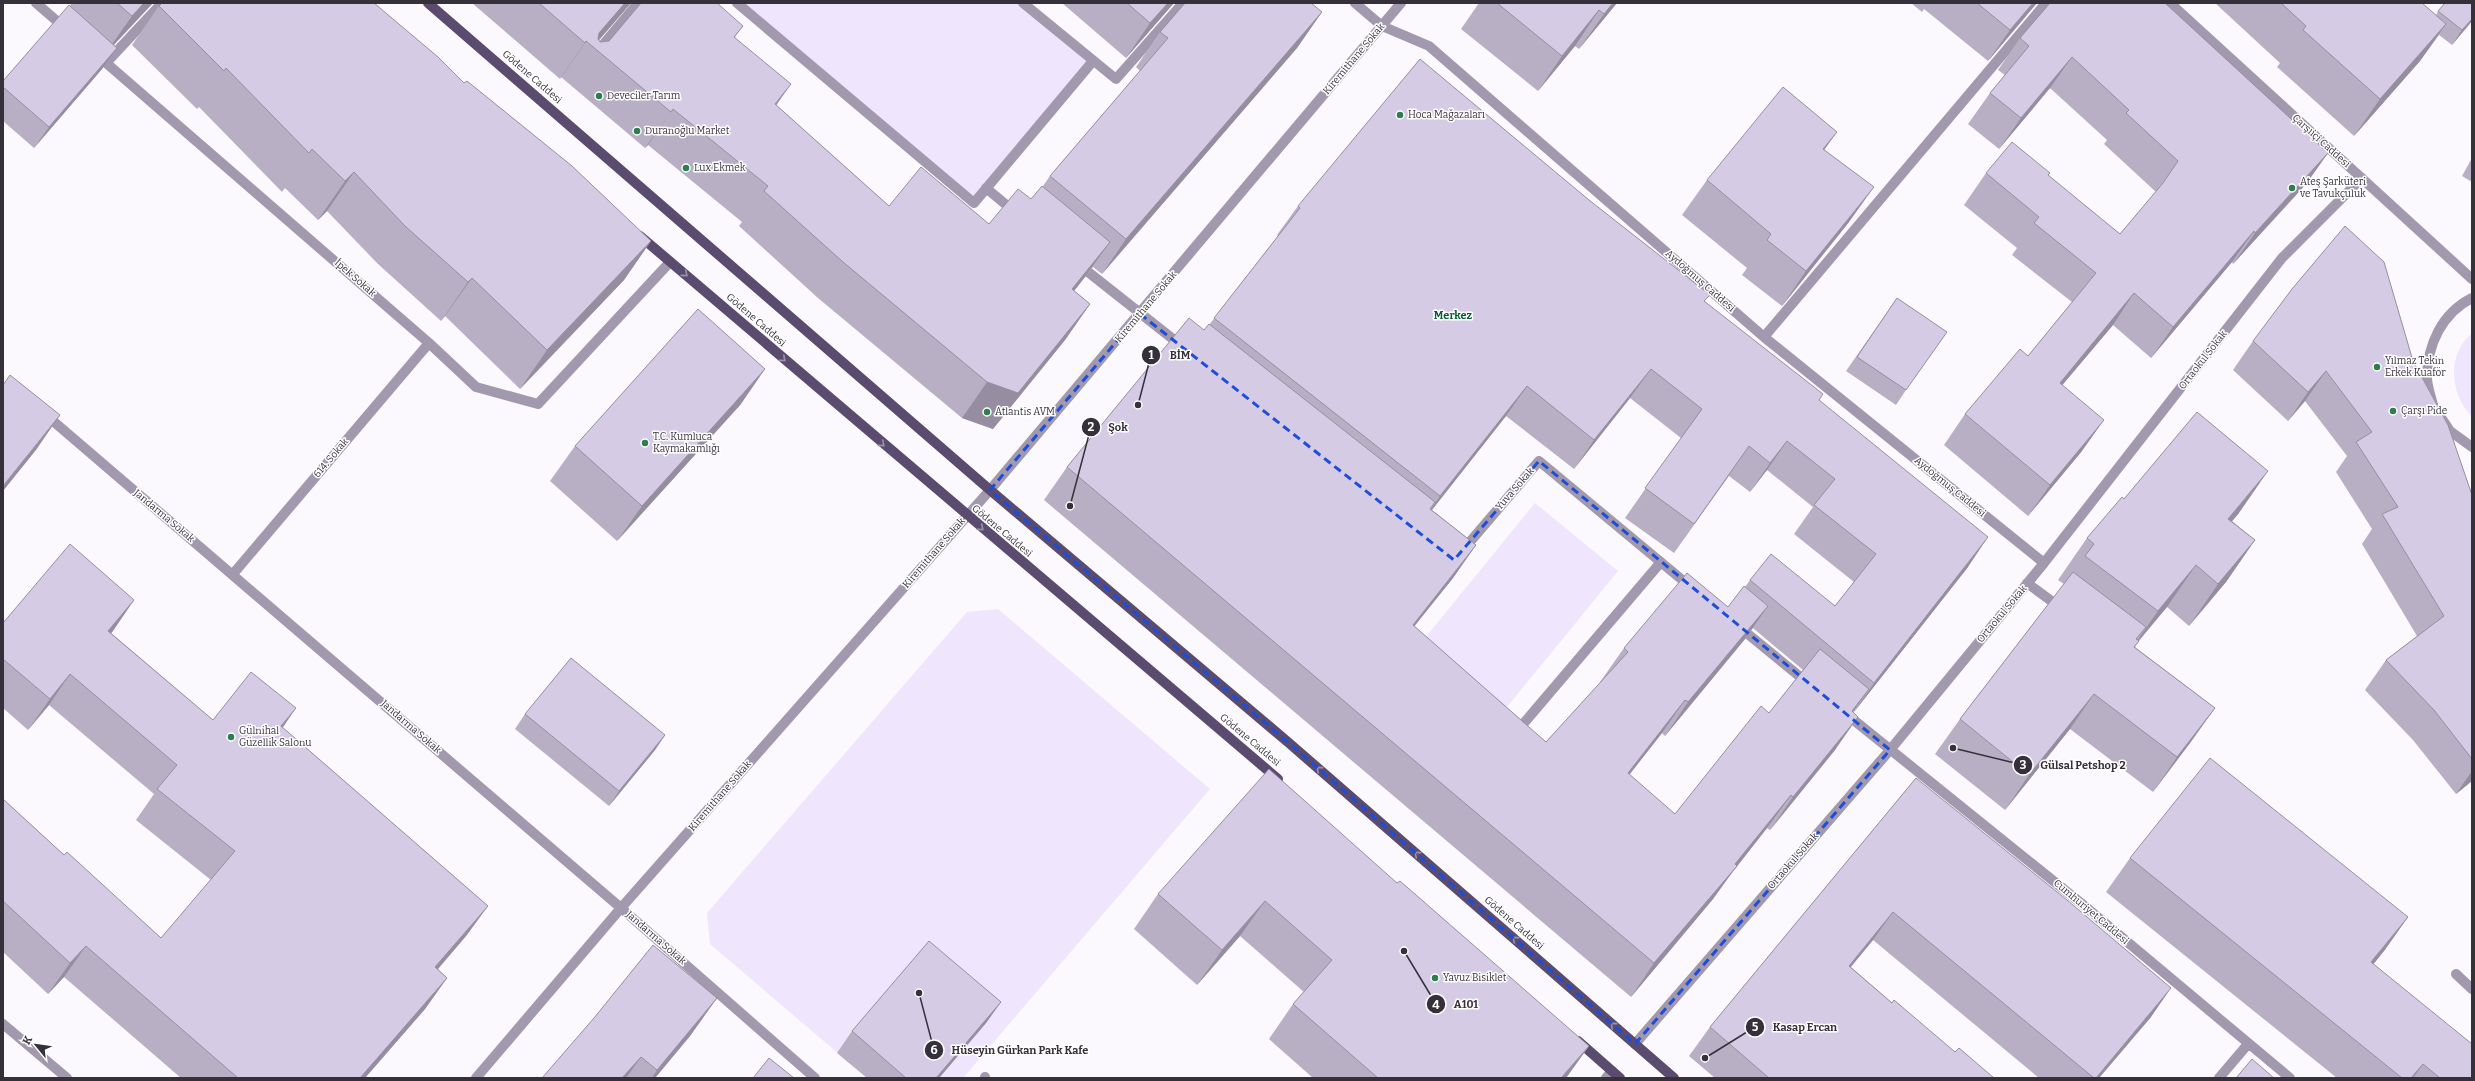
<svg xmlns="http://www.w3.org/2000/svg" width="2475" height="1081" viewBox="0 0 2475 1081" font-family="Bitter,serif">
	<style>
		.green { fill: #efe5fd }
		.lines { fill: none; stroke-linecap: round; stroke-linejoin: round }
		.minor { stroke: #a299af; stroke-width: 10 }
		.major { stroke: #5b4b6f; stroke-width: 10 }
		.wall { fill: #b8afc5; fill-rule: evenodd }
		.shaded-wall { fill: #968ea0 }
		.building { fill: #d6cbe5; stroke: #968ea0 }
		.oneway { stroke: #9d93a9 }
		.marked { fill: none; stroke: #1d4ed8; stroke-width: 3; stroke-dasharray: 8 5; stroke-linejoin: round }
		.poi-dot { fill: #2d7e4f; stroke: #fff; stroke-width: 1.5 }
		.labels { text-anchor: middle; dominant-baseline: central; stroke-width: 3; stroke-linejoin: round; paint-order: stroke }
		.street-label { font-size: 10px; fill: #35313b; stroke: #fff }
		.poi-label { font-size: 10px; fill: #35313b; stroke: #fff; text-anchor: start }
		.neighbourhood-label { font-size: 11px; font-weight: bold; fill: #085b32; stroke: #fff }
		.leader { fill: none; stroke: #35313b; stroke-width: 1.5 }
		.callout-dot { fill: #35313b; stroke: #fff; stroke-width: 1.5 }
		.mark-label { font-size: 12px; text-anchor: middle; font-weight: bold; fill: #fff }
		.callout-label { font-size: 11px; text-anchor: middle; font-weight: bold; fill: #35313b; stroke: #fff; stroke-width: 3; stroke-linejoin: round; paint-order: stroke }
	</style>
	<rect width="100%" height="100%" fill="#fbf9fe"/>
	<path class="green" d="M737,3h286l70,58 -119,142z
		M2472,333v84c-22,-23 -26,-62 0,-84z
		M1535,503l83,68 -128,157 -83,-68z
		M998,609l212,180 -247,289h-96l-157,-134 -3,-31 260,-301z"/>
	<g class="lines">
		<path class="minor" d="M36,3l29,25
			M737,3l237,200 119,-142
			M1023,3l93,76 67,-76
			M1355,3l27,23 47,20 335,291 280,226
			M2170,3l302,276
			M597,52l41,-49
			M97,55l332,288 47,44 62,17 132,-142
			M106,63l56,-60
			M986,188l30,25
			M1078,264l105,83
			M1764,337l282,-334
			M2433,405c-2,-9 -6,-19 -6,-27 0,-33 15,-65 45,-80
			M46,415l575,493 194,170
			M2442,419l8,12 22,16
			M1463,550l76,-89 153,127
			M233,574l196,-231
			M2027,583l34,25
			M1738,626l71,58
			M1845,713l237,191 208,174
			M1524,723l137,-161
			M2456,974l16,15
			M3,1024l64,54
			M1635,1044l255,-294 154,-187 238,-305 80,-80
			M476,1078l145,-170 369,-418 411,-487
			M985,1078v-1
			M1606,1078l6,-7
			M2219,1078l29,-34"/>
		<path class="major" d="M428,3l562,487 299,253 385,335
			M640,236l638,543
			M1578,1041l42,37"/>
	</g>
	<path class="wall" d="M69,3h84l-39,42 -12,24 -68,79 -31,-27v-40l67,-75 1,-2z
		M472,3h159l-32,37 1,2 143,-16 -8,11 41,68 113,101 100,18 42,-25 12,-13 7,-10 90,-105 -4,-4 24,-35 162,-20 -25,36 -195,226 -9,-7 -8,10 -11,14 16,13 -25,36 -72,89 -31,-11 -144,-120 -79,-72 3,-4 -94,-77 -3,3 -84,-71 -1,2z
		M1062,3h112l-48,55z
		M1479,3h138l-38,46 -4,-3 -37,45 -77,-62z
		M1911,3h126l-49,58 -64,-52 -2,3z
		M2050,3l278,150 -22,31 -73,80 -1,-2 -81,96 -38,-33 -51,60 20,66 -54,65 -84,-71 21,-31 63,-58 44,-54 -60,-47 5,-7 -53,-43 22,-32 62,3 72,58 36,-42 -52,-48 3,-4 -57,-52 -51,61 -31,-25 22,-31 15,-18 -7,-5 22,-32z
		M2215,3h207l14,12 2,-4 34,-8v18l-20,24 -13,-10 -19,26 -66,75 -77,-69 3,-4z
		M159,6l305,77 187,158 -27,39 -104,109 -75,-73 -4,5 -63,-57 -51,-53 -9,9 -33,-32 -3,4 -83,-85 -2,2 -65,-64z
		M1825,150l24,72 -67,84 -40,-31 5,-7 -65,-53 25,-35z
		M2472,158v24l-10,-6z
		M1298,206l407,96 114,99 149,166 -114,145 -1,-1 -18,39 -65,80 -3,-2 -36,46 -18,25 -82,98 -587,-497 23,-33 142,-142 69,-89 -1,-1zM1630,398l51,40 -56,80 49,35 55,-77 21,16 17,-22 46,37 -19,27 60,48 -19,24 -85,-26 -5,7 -17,20 -104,41 -24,34h1l-55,60 -132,-116 39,-48 23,-33 -44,-35 74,-94 68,53zM1753,628l50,42 -34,43 -94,101 -46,-39 33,-42 3,3 80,-97z
		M1897,298l9,92 -10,15 -50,-34z
		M2253,341l160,20 59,134v286l-16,13 -43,-54 -48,-50 21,-30 31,-24 -55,-92 10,-15 -36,-57 11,-16 -42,-55 -17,20 -55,-51z
		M741,404l-124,137 -67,-60 25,-35z
		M2124,499l115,14 -7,8 23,19 -29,42 -37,44 -22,-19 -28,34 -4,6 80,61 -25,35 -37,49 -83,-63 -65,81 -70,-56 25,-35 104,-135 -6,-4 29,-42z
		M134,600l-23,33 102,87 69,7 206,179 -22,30 -28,33 9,9 -22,31 -60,69h-184l-117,-101 -16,17 -45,-42v-153l61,56 97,83 50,-58 -75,-60 18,-26 -105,-89 -21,25 -25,-22v-85z
		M525,714l140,21 -10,15 -46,56 -94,-77z
		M1916,778l235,239 -52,61h-60l-166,-138 -22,27 41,36 63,49 39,26h-279l-26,-22 21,-29z
		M2130,858l278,59 -24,34 -11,13 99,114h-135l-231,-186z
		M1397,883l192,163 -23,32h-253l-44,-39 24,-35 11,-12 -64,-56 -43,49 -63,-56 24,-35z
		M717,998l-27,38 -35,42h-113z
		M1001,1002l-15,21 -47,55h-72l-30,-25 15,-22z"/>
	<path class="shaded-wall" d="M144,3h9l-48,51 27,-38z
		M625,3h6l-38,44 6,-14z
		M1168,3h6l-48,55 24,-35z
		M1613,3h4l-38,46 25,-35z
		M2033,3h4l-49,58 22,-31z
		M1599,10l-24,36 -37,45 24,-35z
		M1322,12l-25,36 -195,226 24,-35z
		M2472,19v2l-20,24 10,-15z
		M2446,24l-26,37 -66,75 26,-37z
		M586,41l-25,36 -1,2 25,-36z
		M117,48l-15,21 -68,79 15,-21z
		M2072,57l-22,31 -51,61 22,-31z
		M791,84l-25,36 9,-16z
		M673,109l-25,36 -3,3 26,-36z
		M1837,132l-25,35 11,-18z
		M2328,153l-22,31 -73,80 22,-31z
		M354,172l-27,39 -9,9 27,-39z
		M1874,187l-25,35 -67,84 24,-35z
		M2254,231l-22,31 -81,96 22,-31z
		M651,241l-27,39 -104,109 27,-39z
		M1110,242l-25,35 -38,48 25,-36z
		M472,278l-27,38 -4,5 27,-39z
		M2134,293l-21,32 -75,89 22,-31z
		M1090,304l-25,36 -72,89 -31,-11 25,-36z
		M765,369l-24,35 -124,137 25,-35z
		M1651,369l-21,29 -56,71 20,-29z
		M2326,371l-21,30 -17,20 20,-29z
		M1527,386l-21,30 -86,109 20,-29z
		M60,415l-24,35 -33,41v-5z
		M2104,420l-22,31 -54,65 22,-31z
		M1787,441l-20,29 -17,22 20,-29z
		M2268,471l-29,42 -40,47 29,-41z
		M1988,537l-20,30 -114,145 20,-29z
		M2255,540l-29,42 -37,44 29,-42z
		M1476,545l-23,33 -64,80 24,-33z
		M2196,565l-29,42 -38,45 29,-41z
		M134,600l-21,31 -27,31 22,-31z
		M1768,606l-23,33 -80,97 23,-34z
		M70,674l-21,31 -21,25 22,-31z
		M1869,689l-23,33 6,-11z
		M2094,694l-24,35 -65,81 24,-35z
		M1685,700l-23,33 -58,74 24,-34z
		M296,708l-21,31 6,-13z
		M2215,708l-25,35 -37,49 24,-35z
		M1858,717l-23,33 -65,80 23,-33z
		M665,735l-10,15 -46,56 10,-15z
		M2472,771v10l-16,13z
		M1791,795l-24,33 -36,46 -18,25 -82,98 23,-34z
		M1265,901l-25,35 -43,49 25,-35z
		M488,906l-22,30 -53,62 22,-31z
		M1893,912l-20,28 -45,54 21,-28z
		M2408,917l-24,34 -36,45 23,-34z
		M86,946l-22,31 -16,17 22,-31z
		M447,978l-22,31 -60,69h-5z
		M2171,988l-20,29 -52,61h-3z
		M717,998l-27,38 -35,42h-3l5,-8z
		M1001,1002l-15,21 -47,55h-3z
		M1589,1046l-23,32h-5z
		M641,1057l-15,21h-4z
		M2423,1064l-10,14h-2z"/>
	<path class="building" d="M117,3h27l-12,13z
		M162,3h212l64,54 26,26 3,-2 105,85 79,75 -104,109 -75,-72 -4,4 -63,-56 -51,-54 -9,9 -33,-32 -3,4 -83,-85 -2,3 -65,-65z
		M539,3h86l-26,30 -1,6 2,3 9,-1 32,-38h76l26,23 -9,11 57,47 -16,20 114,102 32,-39 68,57 29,-35 13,10 11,-13 68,56 -38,47 18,15 -72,89 -31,-11 -144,-120 -79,-71 4,-5 -95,-77 -2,3 -85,-71 -1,2z
		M1127,3h41l-18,20z
		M1185,3h126l11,9 -196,227 -76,-63 118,-138 -8,-6z
		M1497,3h116l-9,11 -5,-4 -37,46z
		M1977,3h56l-23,27z
		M2050,3h115l163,150 -73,80 -1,-2 -81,96 -39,-34 -74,90 44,37 -54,65 -85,-71 55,-65 8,7 68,-83 -62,-50 5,-6 -53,-44 26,-31 38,31 -2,2 72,59 43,-51 15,-22 -52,-48 3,-3 -57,-53 -51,61 -31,-25 39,-47 -9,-8z
		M2281,3h141l24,21 -66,75 -77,-69 3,-4z
		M2445,3h27v16l-10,11 -24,-19z
		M69,5l48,43 -68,79 -46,-40v-6z
		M1420,59l169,141 121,95 -6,6 119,93 -4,6 169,137 -114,146 -124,-103 21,-26 64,52 41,-52 -62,-49 21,-26 -48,-38 -17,22 -21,-17 -55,78 -49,-36 57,-79 -51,-40 -57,71 -67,-54 -87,110 -226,-178 86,-110 -2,-2z
		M1783,87l54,45 -14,17 51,38 -68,84 -39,-31 4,-6 -64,-54z
		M2345,226l39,36 29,99 35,64 24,70v264l-38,-49 -48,-50 58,-44 -62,-102 16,-7 -42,-65 16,-10 -46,-61 -18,21 -55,-51 39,-52z
		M1897,298l50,34 -41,58 -49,-33z
		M698,309l67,60 -123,137 -67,-60z
		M1189,318l15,12 5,-6 226,178 -5,7 46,36 -63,80 133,117 82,-90 -4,-4 63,-75 41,34 16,-21 24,20 -80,96 -3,-2 -57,73 47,41 86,-108 8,7 51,-64 49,40 -17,22 6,6 -65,80 -2,-2 -56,69 2,2 -83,97 -587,-496z
		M10,375l50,40 -57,71v-101z
		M2197,412l71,59 -40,48 27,21 -37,44 -22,-19 -38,46 -73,-55 9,-12 -7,-6 35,-41 2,2z
		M70,544l64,56 -26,31 105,89 38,-48 45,36 -15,18 207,180 -53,61 12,11 -87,100h-122l-152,-132 -16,17 -67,-62v-102l61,56 3,-3 94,86 74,-87 -78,-62 20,-24 -107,-91 -20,25 -47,-40v-36z
		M2073,572l73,55 -10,12 3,2 -5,6 81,61 -38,49 -83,-63 -65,81 -69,-56z
		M571,658l94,77 -46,56 -94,-77z
		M2210,758l198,159 -37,45 101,82v34h-32l-17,-14 -12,14h-9l-272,-220z
		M1269,769l128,114 3,-2 189,165 -28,32h-183l-85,-74 39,-44 -67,-59 -43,49 -64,-56z
		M1916,778l151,122 104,88 -75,90h-2l-201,-166 -44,54 43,37 2,-3 61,52 4,-4 35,30h-225l-59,-51z
		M929,941l72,61 -65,76h-30l-54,-47z
		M653,945l64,53 -60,72 -16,-13 -19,21h-80l52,-60z
		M769,1058l25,20h-41z
		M2252,1059l22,19h-38z"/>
	<defs><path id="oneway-chevron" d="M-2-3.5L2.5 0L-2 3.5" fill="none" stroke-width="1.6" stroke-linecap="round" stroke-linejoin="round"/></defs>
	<g class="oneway">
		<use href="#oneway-chevron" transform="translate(685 274) rotate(41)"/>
		<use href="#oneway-chevron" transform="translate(783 359) rotate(41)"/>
		<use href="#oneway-chevron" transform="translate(882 444) rotate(41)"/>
		<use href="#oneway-chevron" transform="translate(981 528) rotate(40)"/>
		<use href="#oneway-chevron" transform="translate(1319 769) rotate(-139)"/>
		<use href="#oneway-chevron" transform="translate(1417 854) rotate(-139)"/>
		<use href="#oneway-chevron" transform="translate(1515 939) rotate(-139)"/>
		<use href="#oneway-chevron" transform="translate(1613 1025) rotate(-139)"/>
	</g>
	<path class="marked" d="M1140,314l314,246 85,-99 351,289 -255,294 -346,-301 -299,-253z"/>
	<g class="poi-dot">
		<circle cx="599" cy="96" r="4"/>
		<circle cx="1400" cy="115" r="4"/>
		<circle cx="637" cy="131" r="4"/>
		<circle cx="686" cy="168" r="4"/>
		<circle cx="2292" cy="188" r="4"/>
		<circle cx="2377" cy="367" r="4"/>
		<circle cx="2393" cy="411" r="4"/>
		<circle cx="987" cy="412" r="4"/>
		<circle cx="645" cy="443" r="4"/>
		<circle cx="231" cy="737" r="4"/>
		<circle cx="1435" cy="978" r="4"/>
	</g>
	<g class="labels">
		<g class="street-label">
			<text transform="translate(1354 59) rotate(-50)">Kiremithane Sokak</text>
			<text transform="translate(532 77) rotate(41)">Gödene Caddesi</text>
			<text transform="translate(2321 141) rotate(42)">Çarşıiçi Caddesi</text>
			<text transform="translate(355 278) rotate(41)">İpek Sokak</text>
			<text transform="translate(1700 281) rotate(41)">Aydoğmuş Caddesi</text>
			<text transform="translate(1146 307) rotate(-50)">Kiremithane Sokak</text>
			<text transform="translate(756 320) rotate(41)">Gödene Caddesi</text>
			<text transform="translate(2203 360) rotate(-52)">Ortaokul Sokak</text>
			<text transform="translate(331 458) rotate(-50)">614. Sokak</text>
			<text transform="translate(1950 487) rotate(39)">Aydoğmuş Caddesi</text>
			<text transform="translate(1515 489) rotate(-49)">Yuva Sokak</text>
			<text transform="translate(164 516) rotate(40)">Jandarma Sokak</text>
			<text transform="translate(1002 531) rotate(40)">Gödene Caddesi</text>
			<text transform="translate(934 553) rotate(-49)">Kiremithane Sokak</text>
			<text transform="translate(2002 614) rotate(-50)">Ortaokul Sokak</text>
			<text transform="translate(411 727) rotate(41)">Jandarma Sokak</text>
			<text transform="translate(1250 740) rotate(40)">Gödene Caddesi</text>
			<text transform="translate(720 796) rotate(-49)">Kiremithane Sokak</text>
			<text transform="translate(1793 861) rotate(-49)">Ortaokul Sokak</text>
			<text transform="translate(2091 912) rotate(40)">Cumhuriyet Caddesi</text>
			<text transform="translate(1514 923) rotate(41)">Gödene Caddesi</text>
			<text transform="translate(656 938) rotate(41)">Jandarma Sokak</text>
		</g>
		<g class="poi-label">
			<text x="607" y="96">Deveciler Tarım</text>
			<text x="1408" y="115">Hoca Mağazaları</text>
			<text x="645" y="131">Duranoğlu Market</text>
			<text x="694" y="168">Lux Ekmek</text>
			<text x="2300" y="182">Ateş Şarküteri<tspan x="2300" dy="12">ve Tavukçuluk</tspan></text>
			<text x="2385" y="361">Yılmaz Tekin<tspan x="2385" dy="12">Erkek Kuaför</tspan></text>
			<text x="2401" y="411">Çarşı Pide</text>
			<text x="995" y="412">Atlantis AVM</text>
			<text x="653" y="437">T.C. Kumluca<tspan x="653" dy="12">Kaymakamlığı</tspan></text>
			<text x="239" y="731">Gülnihal<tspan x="239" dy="12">Güzellik Salonu</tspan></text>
			<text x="1443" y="978">Yavuz Bisiklet</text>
		</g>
		<g class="neighbourhood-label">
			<text x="1453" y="315">Merkez</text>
		</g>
	</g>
	<path class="leader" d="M1138 405L1151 355M1070 506L1091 427M1953 748L2023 765M1404 951L1436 1004M1705 1058L1755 1027M919 993L934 1050"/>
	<g class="callout-dot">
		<circle cx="1138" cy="405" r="4"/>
		<circle cx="1070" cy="506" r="4"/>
		<circle cx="1953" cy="748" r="4"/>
		<circle cx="1404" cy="951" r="4"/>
		<circle cx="1705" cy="1058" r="4"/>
		<circle cx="919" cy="993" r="4"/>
		<circle cx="1151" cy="355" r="10"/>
		<circle cx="1091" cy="427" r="10"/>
		<circle cx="2023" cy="765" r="10"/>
		<circle cx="1436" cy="1004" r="10"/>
		<circle cx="1755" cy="1027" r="10"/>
		<circle cx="934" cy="1050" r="10"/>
	</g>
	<g class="mark-label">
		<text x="1151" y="359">1</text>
		<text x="1091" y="431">2</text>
		<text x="2023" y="769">3</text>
		<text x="1436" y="1009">4</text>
		<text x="1755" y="1031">5</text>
		<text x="934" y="1054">6</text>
	</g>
	<g class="callout-label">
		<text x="1180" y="359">BİM</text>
		<text x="1118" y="431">Şok</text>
		<text x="2083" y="769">Gülsal Petshop 2</text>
		<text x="1466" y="1008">A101</text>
		<text x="1805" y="1031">Kasap Ercan</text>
		<text x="1020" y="1054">Hüseyin Gürkan Park Kafe</text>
	</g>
	<rect width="2475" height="1081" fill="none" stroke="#35313b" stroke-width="8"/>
	<g transform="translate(36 1045) rotate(299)" stroke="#ffffff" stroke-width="3" paint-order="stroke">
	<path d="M0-3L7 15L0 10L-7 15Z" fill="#35313b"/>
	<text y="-6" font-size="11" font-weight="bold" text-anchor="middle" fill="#35313b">K</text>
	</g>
</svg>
